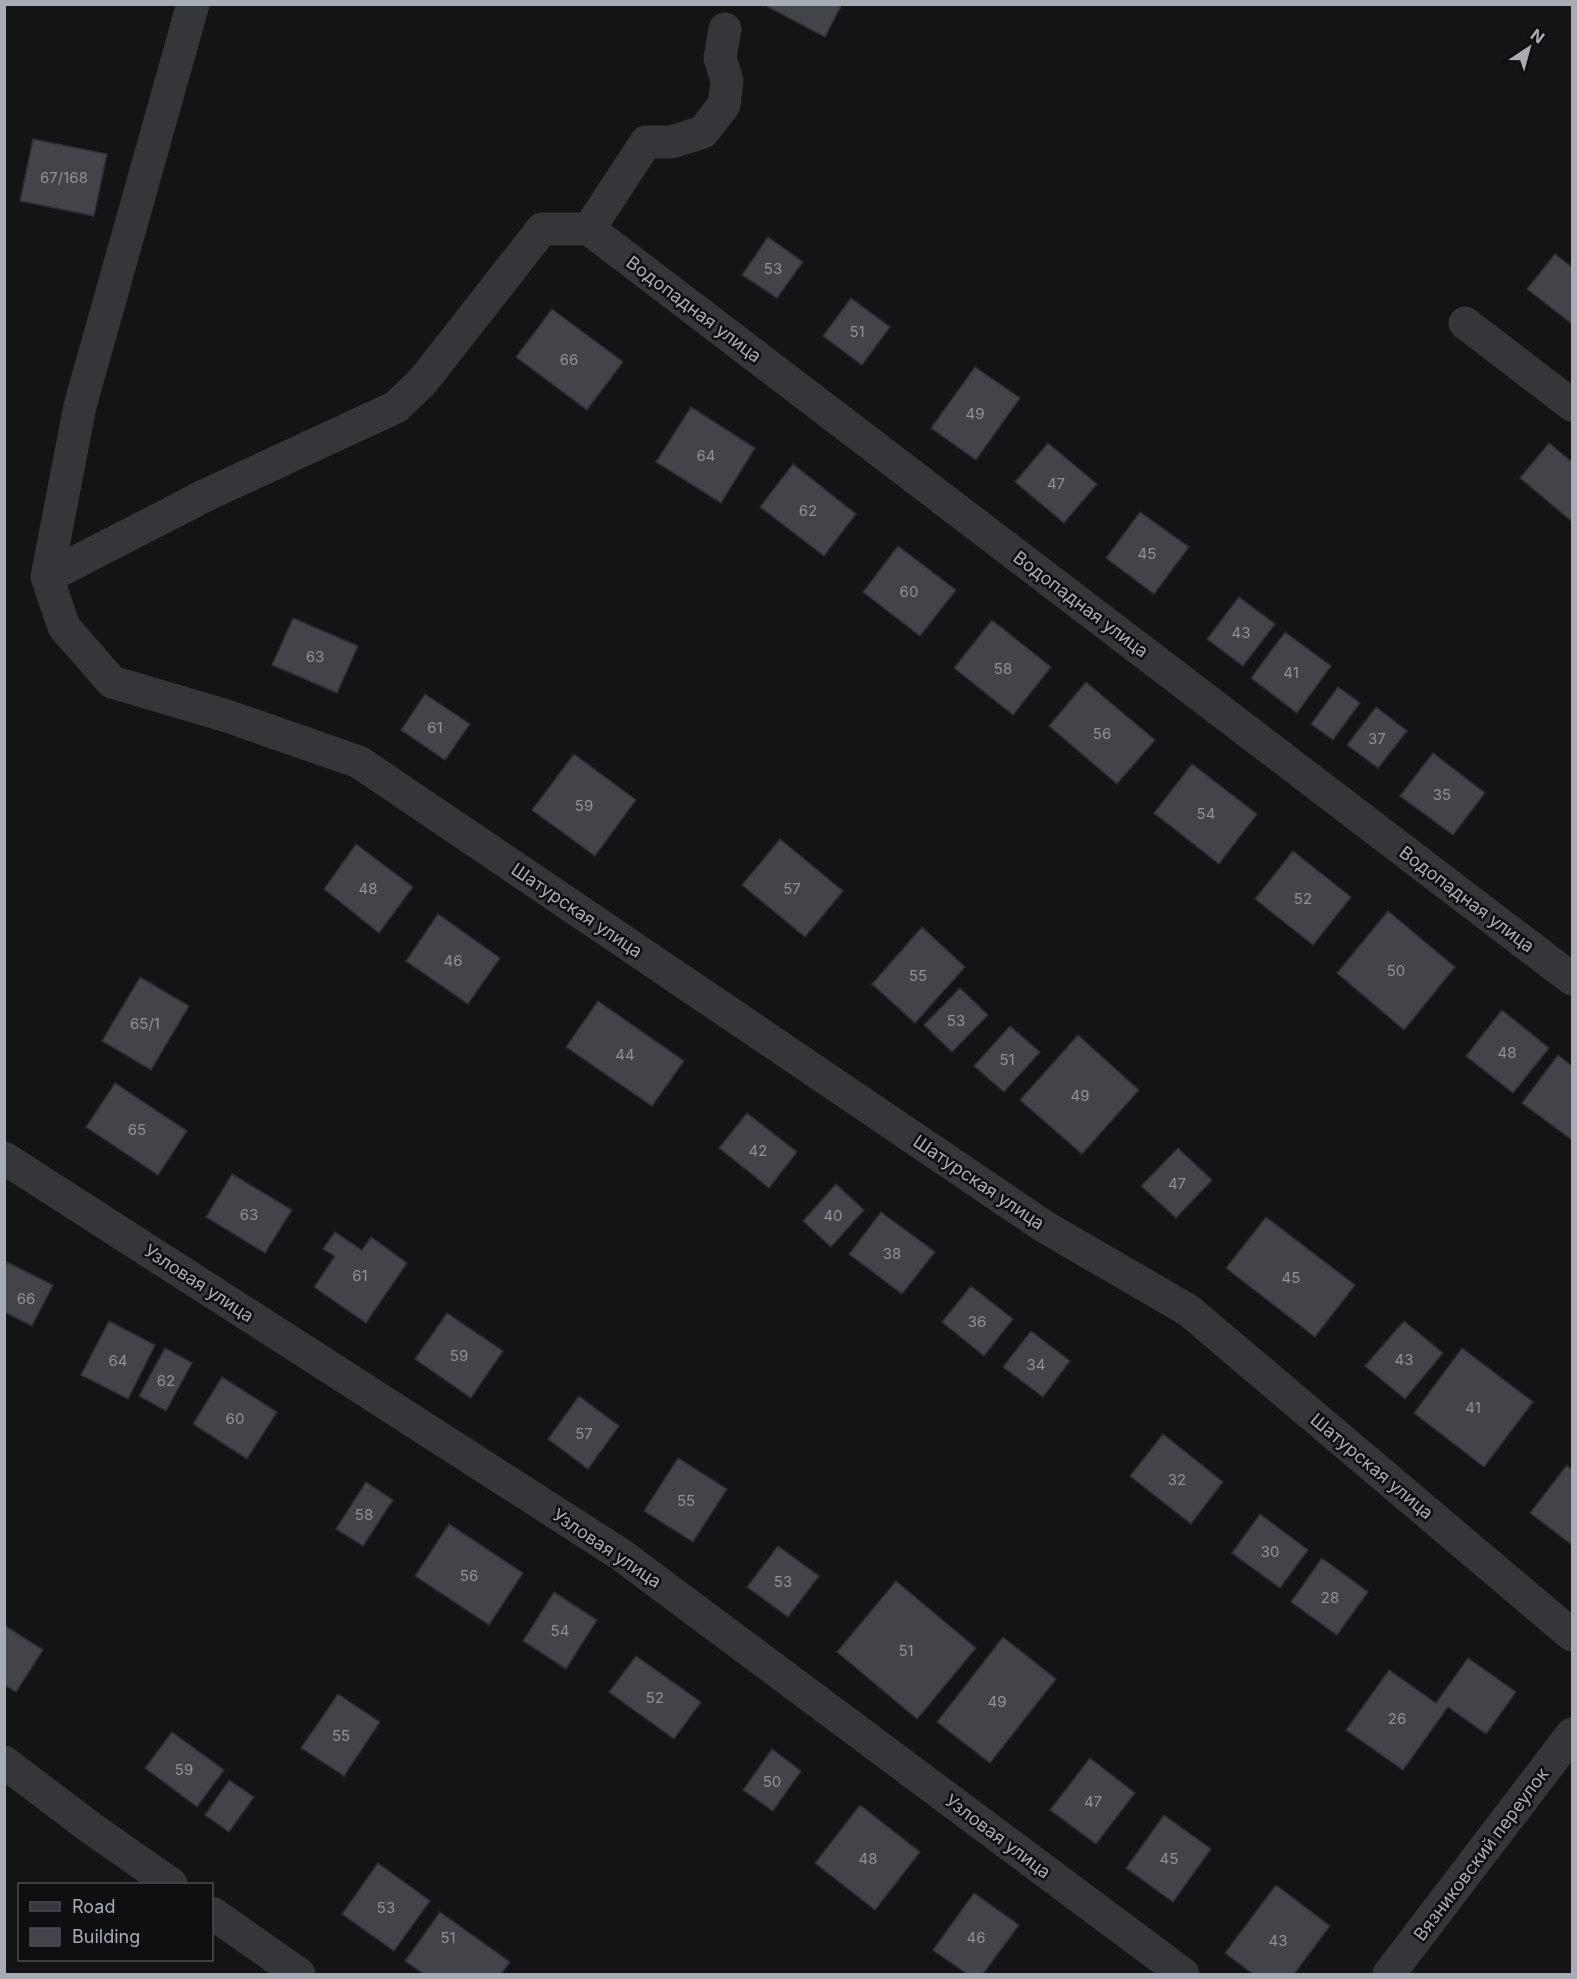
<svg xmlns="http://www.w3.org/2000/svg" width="1577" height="1979" viewBox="0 0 1577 1979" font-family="Inter,sans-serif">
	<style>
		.building { fill: #434449; stroke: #2e2e31; stroke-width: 1.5 }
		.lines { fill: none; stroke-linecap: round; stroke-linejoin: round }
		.minor { stroke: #35363a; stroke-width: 33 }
		.labels { text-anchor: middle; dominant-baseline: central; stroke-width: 5; stroke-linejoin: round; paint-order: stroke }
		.number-label { font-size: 15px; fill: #8e929a }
		.street-label { font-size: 18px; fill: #a7acb5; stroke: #0f0f11 }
	</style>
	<rect width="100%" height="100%" fill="#141416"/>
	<path class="building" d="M762,4h80l-17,33z
		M33,139l74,15 -13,62 -74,-15z
		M768,237l35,25 -26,36 -35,-23z
		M1555,254l17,13v57l-45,-35z
		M851,298l39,29 -28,38 -39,-29z
		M552,309l71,53 -36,48 -71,-53z
		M975,367l45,31 -44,62 -45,-32z
		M691,407l64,41 -34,55 -65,-41z
		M1048,443l49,41 -33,39 -49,-41z
		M1549,443l23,19v55l-2,3 -50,-42z
		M793,464l63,50 -32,42 -64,-49z
		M1140,512l49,35 -35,47 -48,-36z
		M898,546l58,44 -36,46 -57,-44z
		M1239,597l36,27 -32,42 -36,-27z
		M293,618l65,28 -21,47 -65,-28z
		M992,620l59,47 -38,48 -59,-47z
		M1285,632l46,34 -34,47 -46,-35z
		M1086,682l69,58 -38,44 -68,-58z
		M1338,687l22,16 -27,37 -22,-16z
		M425,694l45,30 -25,36 -44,-30z
		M1376,707l31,24 -29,37 -31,-23z
		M1433,753l52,40 -32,42 -53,-39z
		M574,754l62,46 -41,56 -63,-46z
		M1192,764l65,50 -38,50 -65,-51z
		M780,839l63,52 -38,46 -63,-52z
		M356,844l57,43 -34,46 -55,-44z
		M1293,851l58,46 -38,48 -58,-46z
		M1388,911l67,56 -51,63 -67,-57z
		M438,914l62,44 -32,46 -62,-43z
		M922,927l43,40 -50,56 -43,-39z
		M140,977l49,29 -38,64 -49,-29z
		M960,988l28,27 -36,37 -28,-27z
		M598,1001l86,60 -32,45 -86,-59z
		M1502,1010l47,38 -36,45 -47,-37z
		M1010,1026l30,26 -36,40 -30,-26z
		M1078,1035l61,55 -57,64 -62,-54z
		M1558,1055l14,11v74l-50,-37z
		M115,1083l72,48 -29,44 -72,-48z
		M747,1113l50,39 -28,36 -50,-40z
		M1178,1148l34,32 -36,38 -35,-32z
		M232,1174l60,36 -27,43 -59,-36z
		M836,1184l28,26 -33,37 -28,-26z
		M881,1212l54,40 -33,42 -53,-40z
		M1266,1217l89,68 -40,52 -89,-69z
		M335,1232l27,18 9,-13 36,26 -41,60 -52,-36 21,-31 -12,-7z
		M7,1262l46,23 -21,41 -28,-14v-45z
		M971,1286l42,33 -29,37 -42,-34z
		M447,1313l56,38 -32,47 -56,-39z
		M109,1321l46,24 -27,54 -47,-24z
		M1404,1321l39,32 -38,46 -40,-33z
		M1031,1331l39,30 -27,36 -40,-30z
		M165,1348l27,15 -26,48 -27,-15z
		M1462,1348l71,54 -49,65 -70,-54z
		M222,1377l55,35 -30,47 -54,-35z
		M579,1396l40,30 -31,43 -40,-30z
		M1163,1434l60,48 -32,42 -61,-48z
		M678,1458l49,31 -34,53 -49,-31z
		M1567,1465l5,5v75l-42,-32z
		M366,1482l27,18 -30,46 -27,-17z
		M1260,1514l48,36 -28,38 -48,-35z
		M449,1524l74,49 -34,52 -74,-49z
		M778,1546l41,30 -31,41 -41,-30z
		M1322,1558l46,34 -31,43 -46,-33z
		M896,1581l80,67 -59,71 -80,-67z
		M554,1592l43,28 -31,49 -43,-28z
		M4,1625l39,25 -27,42 -12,-7z
		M1003,1637l53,42 -66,84 -53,-41z
		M636,1656l65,46 -27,37 -65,-47z
		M1468,1658l48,34 -30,42 -38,-27 -45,63 -57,-40 43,-60 47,33z
		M338,1694l42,28 -36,54 -43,-28z
		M172,1732l52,38 -27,37 -52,-39z
		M772,1749l29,22 -28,40 -30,-21z
		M1090,1758l45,35 -39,51 -46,-34z
		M229,1780l25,17 -25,35 -24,-17z
		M860,1805l60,47 -45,58 -60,-47z
		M1164,1815l47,34 -38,53 -47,-34z
		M378,1863l52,38 -36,50 -52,-37z
		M1276,1885l54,41 -36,48h-41l-28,-21z
		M974,1893l45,32 -36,49h-16l-34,-24z
		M440,1912l70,50 -9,12h-77l-19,-13z"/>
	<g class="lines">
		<path class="minor" d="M193,4l-113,402 -33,171 17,50 48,55 115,34 132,46 686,465 143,83 384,325
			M589,229l983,750
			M1465,323l107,82
			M47,577l159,-82 190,-88 27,-26 119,-152h47l57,-87h26l31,-10 21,-27 3,-24 -7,-23 5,-29
			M4,1158l616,396 563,420
			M4,1762l87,66 80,56
			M212,1913l87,61
			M1389,1974l183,-240"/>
	</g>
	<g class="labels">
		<g class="number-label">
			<text x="64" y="177">67/168</text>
			<text x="773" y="268">53</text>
			<text x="857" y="331">51</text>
			<text x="569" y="359">66</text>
			<text x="975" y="413">49</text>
			<text x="706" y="455">64</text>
			<text x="1056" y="483">47</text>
			<text x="808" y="510">62</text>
			<text x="1147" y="553">45</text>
			<text x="909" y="591">60</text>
			<text x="1241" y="632">43</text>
			<text x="315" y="656">63</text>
			<text x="1003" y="668">58</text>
			<text x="1291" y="672">41</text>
			<text x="435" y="727">61</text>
			<text x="1102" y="733">56</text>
			<text x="1377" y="738">37</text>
			<text x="1442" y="794">35</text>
			<text x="584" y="805">59</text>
			<text x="1206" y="813">54</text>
			<text x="368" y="888">48</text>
			<text x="792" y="888">57</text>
			<text x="1303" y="898">52</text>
			<text x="453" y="960">46</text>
			<text x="1396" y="970">50</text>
			<text x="918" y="975">55</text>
			<text x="956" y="1020">53</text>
			<text x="145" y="1023">65/1</text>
			<text x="1507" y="1052">48</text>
			<text x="625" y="1054">44</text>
			<text x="1007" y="1059">51</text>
			<text x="1080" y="1095">49</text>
			<text x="137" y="1129">65</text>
			<text x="758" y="1150">42</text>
			<text x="1177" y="1183">47</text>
			<text x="249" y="1214">63</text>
			<text x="833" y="1215">40</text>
			<text x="892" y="1253">38</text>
			<text x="360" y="1275">61</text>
			<text x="1291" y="1277">45</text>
			<text x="26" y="1298">66</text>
			<text x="977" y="1321">36</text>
			<text x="459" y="1355">59</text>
			<text x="1404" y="1359">43</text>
			<text x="118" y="1360">64</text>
			<text x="1036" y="1364">34</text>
			<text x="166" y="1380">62</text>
			<text x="1473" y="1407">41</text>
			<text x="235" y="1418">60</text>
			<text x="584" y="1433">57</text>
			<text x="1177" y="1479">32</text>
			<text x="686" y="1500">55</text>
			<text x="364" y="1514">58</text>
			<text x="1270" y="1551">30</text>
			<text x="469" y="1575">56</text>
			<text x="783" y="1581">53</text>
			<text x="1330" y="1597">28</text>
			<text x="560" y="1630">54</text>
			<text x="906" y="1650">51</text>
			<text x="655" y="1697">52</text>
			<text x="997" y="1701">49</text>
			<text x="1397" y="1718">26</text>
			<text x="341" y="1735">55</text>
			<text x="184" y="1769">59</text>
			<text x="772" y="1781">50</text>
			<text x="1093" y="1801">47</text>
			<text x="868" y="1858">48</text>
			<text x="1169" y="1858">45</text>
			<text x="386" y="1907">53</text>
			<text x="448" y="1937">51</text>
			<text x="976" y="1937">46</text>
			<text x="1278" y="1940">43</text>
		</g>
		<g class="street-label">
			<text transform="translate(694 309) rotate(37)">Водопадная улица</text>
			<text transform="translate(1081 604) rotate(37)">Водопадная улица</text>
			<text transform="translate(1467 899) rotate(37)">Водопадная улица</text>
			<text transform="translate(577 910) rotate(34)">Шатурская улица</text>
			<text transform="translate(979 1182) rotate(34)">Шатурская улица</text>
			<text transform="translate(199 1283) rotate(33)">Узловая улица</text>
			<text transform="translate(1372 1466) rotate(40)">Шатурская улица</text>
			<text transform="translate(607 1548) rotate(34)">Узловая улица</text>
			<text transform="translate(998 1836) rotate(37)">Узловая улица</text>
			<text transform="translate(1481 1854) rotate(-53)">Вязниковский переулок</text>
		</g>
	</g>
	<rect width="1577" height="1979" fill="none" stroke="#a7acb5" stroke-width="12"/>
	<rect x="18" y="1883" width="195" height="78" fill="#0f0f11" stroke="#4c4e53" stroke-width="1.5"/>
	<rect x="30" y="1902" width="30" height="9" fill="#35363a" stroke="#4c4e53" stroke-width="1.5"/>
	<text x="72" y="1913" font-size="18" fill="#a7acb5">Road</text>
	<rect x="30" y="1928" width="30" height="18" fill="#434449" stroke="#4c4e53" stroke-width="1.5"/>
	<text x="72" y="1943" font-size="18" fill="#a7acb5">Building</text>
	<g transform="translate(1529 48) rotate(36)" stroke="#0f0f11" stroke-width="4.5" paint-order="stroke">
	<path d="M0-4.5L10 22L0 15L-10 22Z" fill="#a7acb5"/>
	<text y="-9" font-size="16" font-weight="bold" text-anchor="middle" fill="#a7acb5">N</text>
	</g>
</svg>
